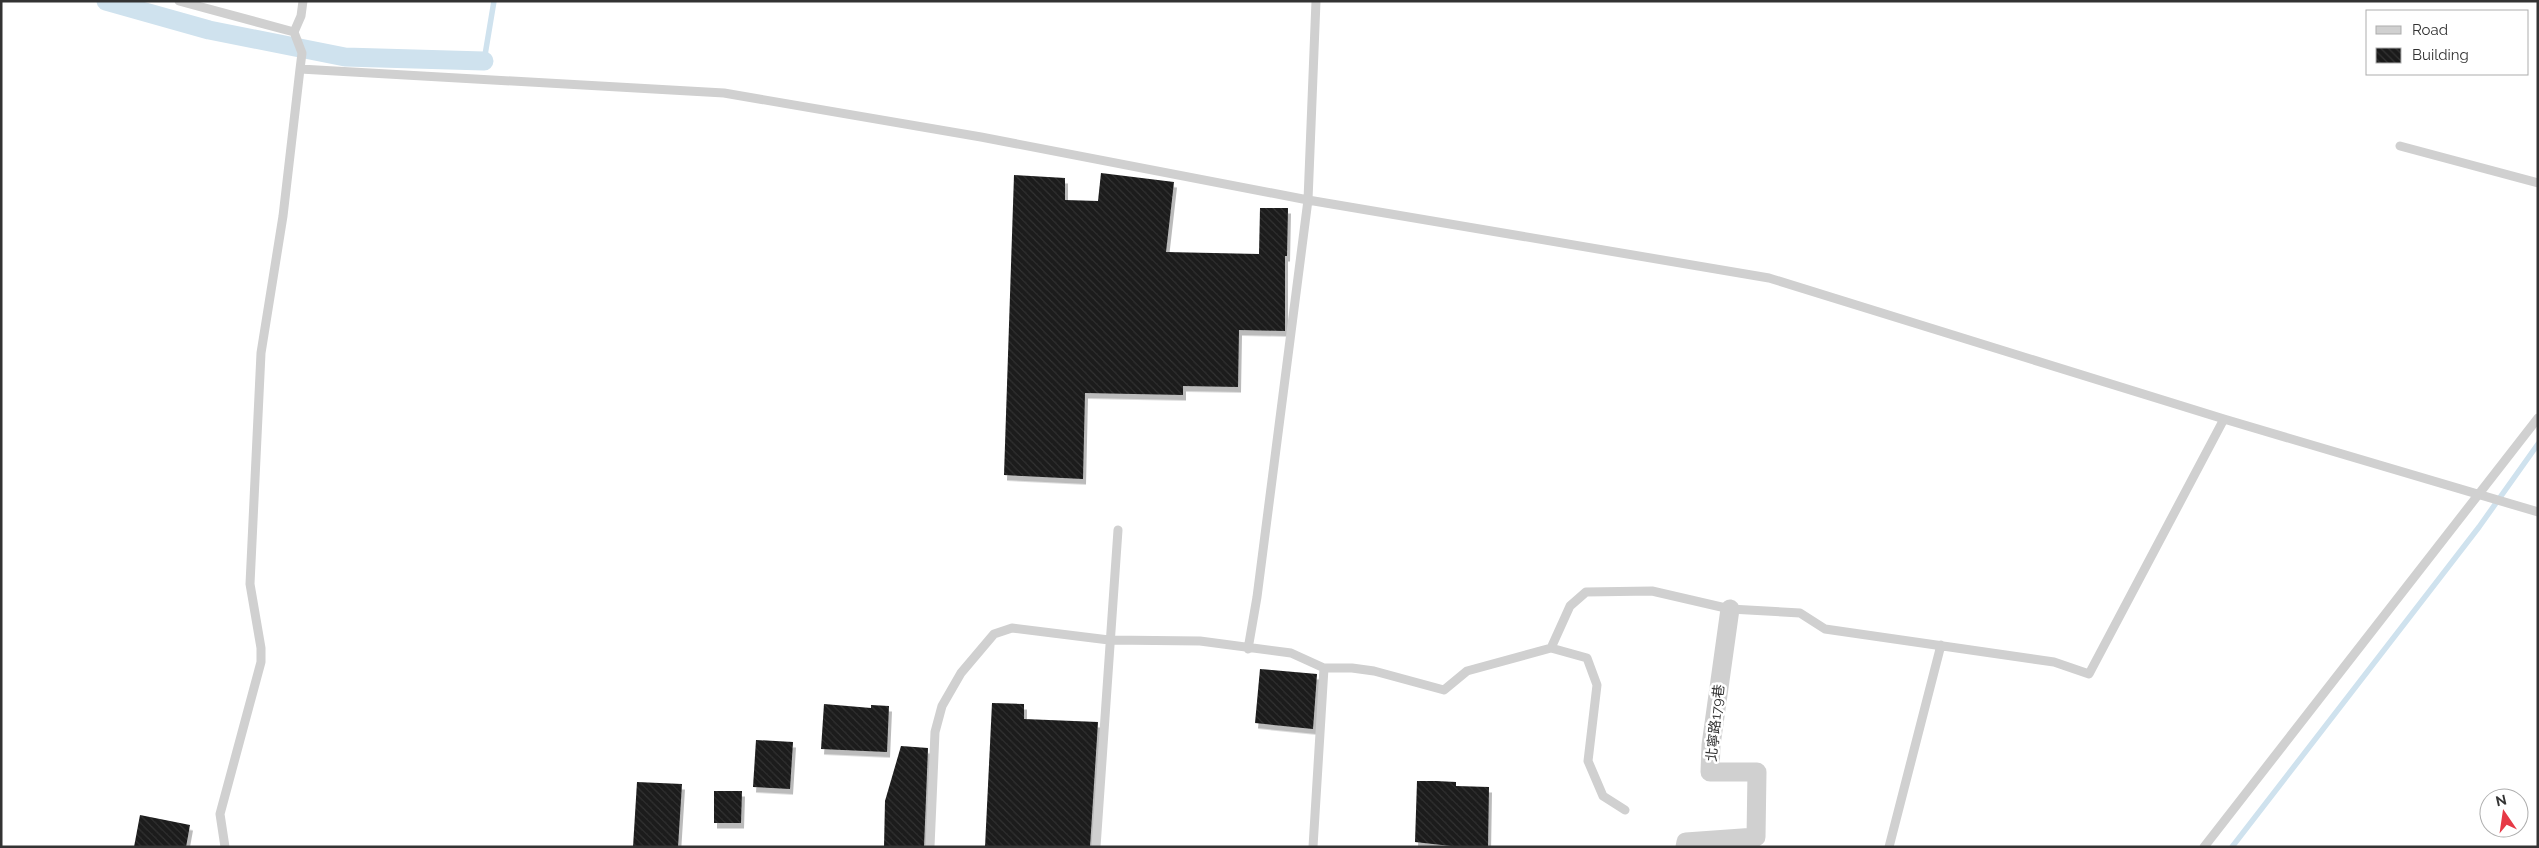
<svg xmlns="http://www.w3.org/2000/svg" width="2539" height="848" viewBox="0 0 2539 848" font-family="Raleway,'Noto Sans TC',sans-serif">
	<style>
		.lines { fill: none; stroke-linecap: round; stroke-linejoin: round }
		.stream { stroke: #cfe2ee; stroke-width: 5.5 }
		.canal { stroke: #cfe2ee; stroke-width: 19 }
		.building { fill: url(#building-back-hatch); filter: url(#shadow) }
		.service { stroke: #d0d0d0; stroke-width: 9 }
		.minor { stroke: #d0d0d0; stroke-width: 19 }
		.labels { text-anchor: middle; dominant-baseline: central; stroke-width: 5; stroke-linejoin: round; paint-order: stroke }
		.street-label { font-size: 14px; fill: #333; stroke: #fff }
	</style>
	<defs>
		<pattern id="building-back-hatch" width="6" height="6" patternUnits="userSpaceOnUse" patternTransform="scale(1.25)"><rect width="6" height="6" fill="#1a1a1a"/><path d="M-1 5l2 2M0 0l6 6M5-1l2 2" fill="none" stroke="#333"/></pattern>
		<filter id="shadow"><feDropShadow dx="3" dy="5.5" stdDeviation="0" flood-color="#0004"/></filter>
	</defs>
	<rect width="100%" height="100%" fill="#fff"/>
	<g class="lines">
		<path class="stream" d="M484,61l10,-60
			M2232,847l247,-320 59,-83"/>
		<path class="canal" d="M106,1l103,29 136,27 139,4"/>
	</g>
	<path class="building" d="M1101,173l73,9 -8,70 93,2 1,-46h28l-1,48h-2v75l-46,-1 -1,57 -55,-1v9l-98,-2 -2,86 -79,-4 10,-300 51,3v22l33,1z
		M1260,669l57,5 -4,55 -58,-6z
		M992,703l32,1v15l74,3 -8,125h-105z
		M824,704l47,4v-3l18,1 -2,46 -66,-3z
		M756,740l37,2 -3,47 -37,-2z
		M901,746l27,2 -4,99h-40l1,-46z
		M1417,781h19l20,1v4l33,1 -1,60h-28l-45,-5z
		M637,782l45,2 -4,63h-45z
		M714,791h28l-1,32h-27z
		M140,815l50,10 -4,22h-52z"/>
	<g class="lines">
		<path class="service" d="M179,1l115,31 8,21 -2,16 424,24 257,44 327,63 461,78 455,141 314,93
			M294,32l7,-16 2,-15
			M2400,146l138,37
			M1551,648l19,-42 16,-14 66,-1 78,18 70,4 25,16 229,33 35,12 135,-255
			M1248,649l9,-52 51,-397 8,-199
			M225,847l-5,-33 41,-152v-14l-11,-64 11,-231 22,-137 17,-147
			M930,847l5,-115 7,-26 19,-33 33,-39 18,-6 97,12 91,1 91,12 33,15h28l22,3 70,19 23,-19 84,-23 36,10 10,27 -9,76 15,35 22,14
			M1096,847l22,-317
			M1313,847l11,-179
			M1889,847l52,-202
			M2204,847l334,-429"/>
		<path class="minor" d="M1685,847l1,-5 70,-5 1,-65h-47l1,-27 19,-136"/>
	</g>
	<g class="labels">
		<g class="street-label">
			<text transform="translate(1715 723) rotate(-84)">北寧路179巷</text>
		</g>
	</g>
	<rect width="2539" height="848" fill="none" stroke="#333333" stroke-width="5"/>
	<rect x="2366" y="10" width="162" height="65" fill="#ffffff" stroke="#adadad"/>
	<rect x="2376" y="26" width="25" height="8" fill="#d0d0d0" stroke="#adadad"/>
	<text x="2412" y="35" font-size="15" fill="#333333">Road</text>
	<rect x="2376" y="48" width="25" height="15" fill="url(#building-back-hatch)" stroke="#adadad"/>
	<text x="2412" y="60" font-size="15" fill="#333333">Building</text>
	<g transform="translate(2504 813) rotate(347)"><circle r="24" fill="#ffffff" stroke="#adadad"/>
	<path d="M0-4L9 19L0 12L-9 19Z" fill="#e63946"/>
	<text y="-8" font-size="14" font-weight="bold" text-anchor="middle" fill="#333333">N</text>
	</g>
</svg>
